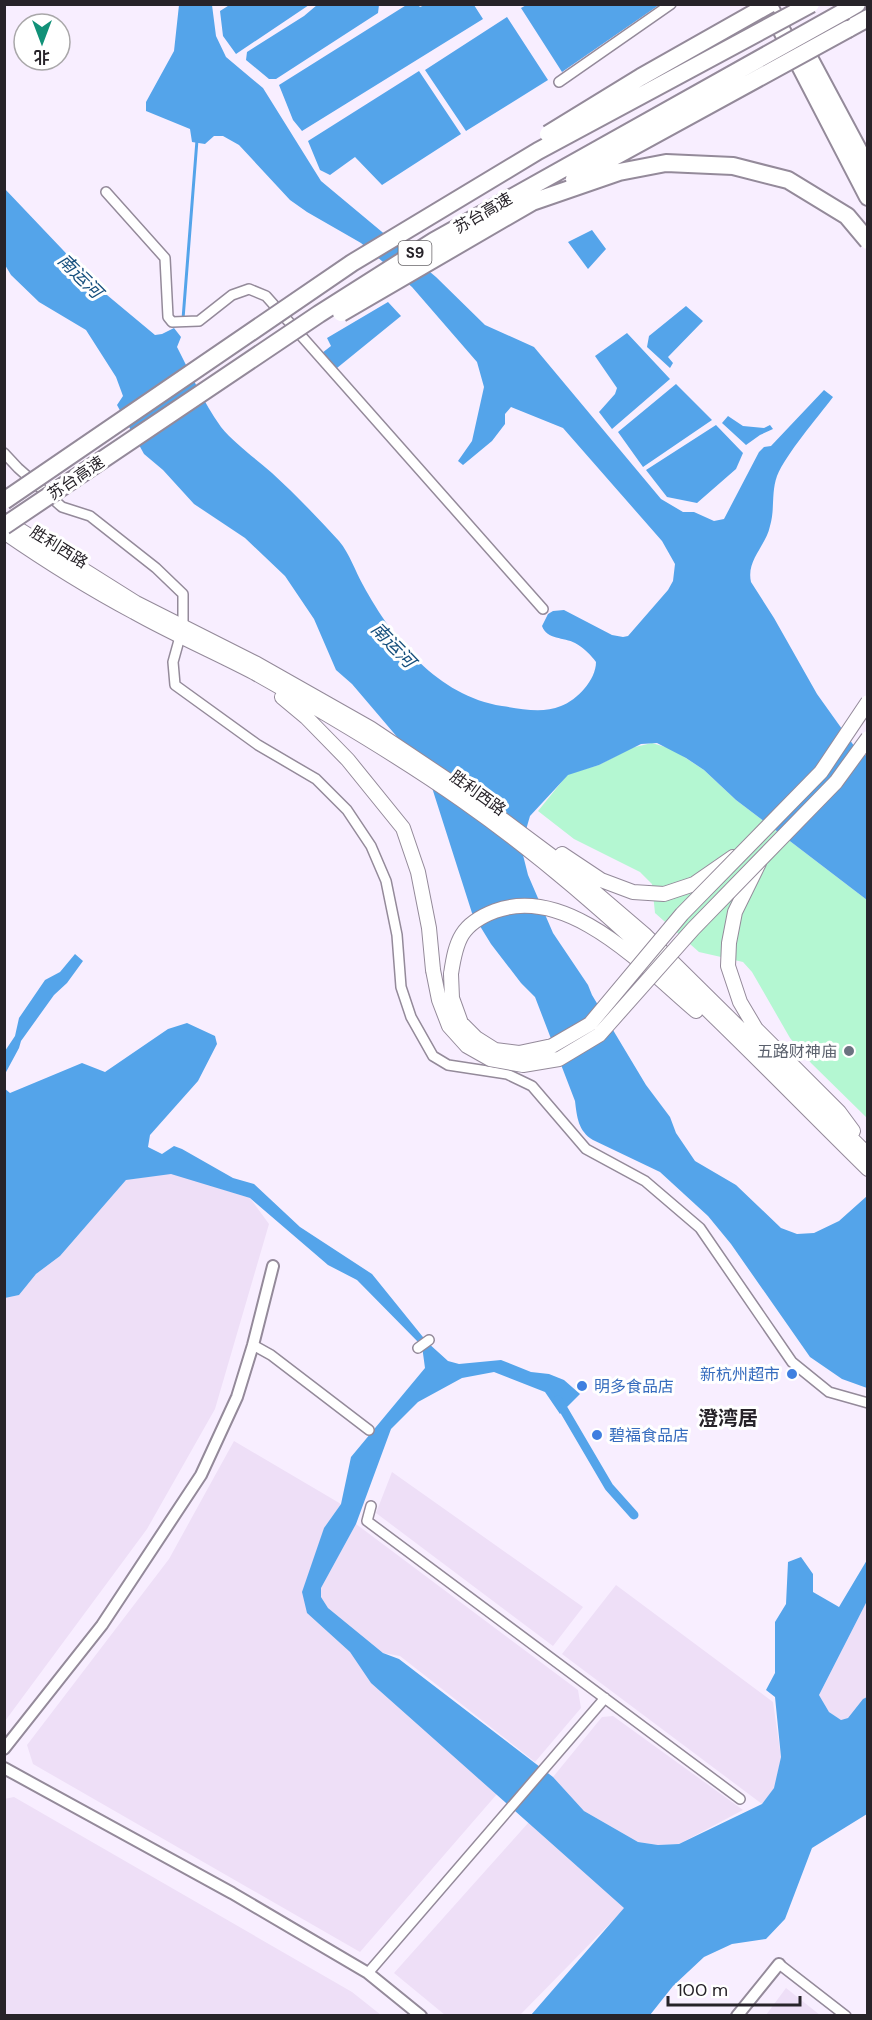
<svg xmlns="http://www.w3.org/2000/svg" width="872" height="2020" viewBox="0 0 872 2020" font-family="'DM Sans','Noto Sans SC',sans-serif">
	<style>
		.built { fill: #eedff7 }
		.green { fill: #b4f7d2 }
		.water { fill: #54a4ea }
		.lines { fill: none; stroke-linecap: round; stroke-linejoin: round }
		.stream { stroke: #54a4ea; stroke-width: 3 }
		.canal { stroke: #54a4ea; stroke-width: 9 }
		.minor-casing { stroke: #948a9a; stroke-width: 12 }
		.tertiary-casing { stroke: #948a9a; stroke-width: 14 }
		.primary-casing { stroke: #948a9a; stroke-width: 16 }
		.motorway-casing { stroke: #948a9a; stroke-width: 20 }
		.minor { stroke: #fff; stroke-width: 9 }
		.tertiary { stroke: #fff; stroke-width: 10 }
		.primary { stroke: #fff; stroke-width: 14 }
		.motorway { stroke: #fff; stroke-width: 16 }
		.primary-bridge-casing { stroke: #948a9a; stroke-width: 16; stroke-linecap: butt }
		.motorway-bridge-casing { stroke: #948a9a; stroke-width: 20; stroke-linecap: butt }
		.primary-bridge { stroke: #fff; stroke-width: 14 }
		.motorway-bridge { stroke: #fff; stroke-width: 16 }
		.worship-dot { fill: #6b7280; stroke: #fff; stroke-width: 2 }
		.shop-dot { fill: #3f7fe0; stroke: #fff; stroke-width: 2 }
		.labels { text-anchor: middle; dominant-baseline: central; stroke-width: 6; stroke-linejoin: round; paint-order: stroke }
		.shield { fill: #fff; stroke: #686569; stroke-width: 1.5 }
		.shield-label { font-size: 15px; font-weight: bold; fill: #272329 }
		.street-label { font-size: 16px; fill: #272329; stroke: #fff }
		.worship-label { font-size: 16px; fill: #5b616d; stroke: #fff; text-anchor: end }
		.shop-label { font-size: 16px; fill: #366cbe; stroke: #fff; text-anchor: start }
		.water-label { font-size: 18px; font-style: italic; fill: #164f7d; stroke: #fff }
		.quarter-label { font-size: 20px; font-weight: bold; fill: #272329; stroke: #fff }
	</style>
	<rect width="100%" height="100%" fill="#f8eeff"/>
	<path class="built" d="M171,1173l79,25 19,26 -54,185 -68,120 -142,192v-423l14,-3 17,-21 24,-18 66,-76z
		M234,1441l107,63 -17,24 -17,85 43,39 22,31 125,111 -137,158 -327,-188 -6,-19 142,-186z
		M392,1472l191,135 -30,39 -177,-133z
		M356,1524l222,166 3,18 -46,54 -135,-106 -17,-3 -55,-45 -7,-11v-9z
		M616,1585l157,117 8,55 -6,30 -13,17 -200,-150z
		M867,1601v96l-4,2 -15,19 -7,2 -12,-8 -10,-17z
		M613,1716l130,94 -64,34 -21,1 -20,-3 -54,-31 -31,-34 49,-60z
		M14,1797l338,195 29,23h-376l-1,-216z
		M529,1822l96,86 -105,107h-75l-51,-42z
		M786,1988l34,27h-54z"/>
	<path class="green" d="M652,743l20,6 32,21 32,30 131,100v218l-56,-55 -21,-25 -38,-66 -9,-10 -44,-10 -44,-39 -3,-29 -12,-12 -66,-33 -36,-28 30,-37 31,-9 32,-17z"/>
	<path class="water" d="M231,4h78v1l-73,49 -13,-18 -3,-25z
		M408,4l10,1 2,2 5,-2h49l9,14 -181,112 -9,-11 -14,-35z
		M528,4h131v1l-97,67 -41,-64z
		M179,5h33l4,31 10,21 37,31 58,93 115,96 49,48 49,22 127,152 22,13h11l20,9 10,-2 35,-67 5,-5 7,-1 53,-56 9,7c-15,20 -47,57 -56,79 -6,17 -2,34 -7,50 -4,20 -24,34 -19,56l23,36 43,76 40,56 10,6v144l-131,-100 -32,-30 -18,-12 -29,-15 -16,1 -42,21 -31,10 -38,41 -9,31 7,28 25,58 35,52 4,10 54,90 24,32 6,16 19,28 41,24 45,43 16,6 17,-1 25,-12 28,-25v192l-25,-9 -32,-22 -79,-113 -23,-28 -48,-44 -67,-32c-15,-9 -16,-23 -18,-39l-40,-104 -14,-14 -30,-39 -19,-31 -45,-141 -75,-88 -16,-14 -22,-51 -29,-43 -40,-38 -51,-34 -31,-34 -19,-16 -27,-49 6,-9 -7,-19 -30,-47 -47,-28 -28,-27 -6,-10 -1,-77 97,102 54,45 7,-1 12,-6 7,9 -4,10c14,27 26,55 44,80 14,17 34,31 51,46 23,21 46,45 67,68 11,13 16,30 24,44 30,55 75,111 139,121 20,3 40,8 59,0 16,-6 35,-26 35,-44 -5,-7 -13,-15 -21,-19 -11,-6 -28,-3 -33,-17l6,-12 5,-3 11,-1 48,25 11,2 5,-1 40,-46 5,-9 2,-17 -13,-23 -99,-113 -52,-21 -6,7v10l-13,17 -29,24 -5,-4 14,-20 12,-54 -7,-25 -65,-75 -51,-44 -54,-31 -17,-12 -51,-55 -16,-9h-9l-9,8 -13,-2 -2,-13 -44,-18v-9l28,-51z
		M317,5h62l-1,8 -102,66h-7l-23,-19 1,-8 57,-36z
		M507,17l41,63 -82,51 -41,-61z
		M419,71l42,63 -79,51 -27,-28 -25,18 -10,-5 -12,-29z
		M592,230l14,19 -18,20 -20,-27z
		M388,302l13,14 -64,52 -15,-15 9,-7 -4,-8z
		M686,306l17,15 -35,36 5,6 -3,5 -23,-21 2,-11z
		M627,333l43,46 -58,50 -13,-17 16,-18 2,-6 -22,-32z
		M676,384l36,36 -69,47 -25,-35z
		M728,416l15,10 21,2 6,-3 3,4 -13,6 -14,10 -24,-22z
		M716,425l27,28 -7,16 -39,34 -30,-6 -21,-27z
		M75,954l8,7 -16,22 -13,12 -33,46 -2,7 -14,26v-23l10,-15 4,-18 26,-38 15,-8z
		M187,1023l28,13 2,8 -19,37 -48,54 -2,12 14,7 12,-8 8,3 51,29 21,6 46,43 72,47 55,68 21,19 11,3 42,-4 30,12 18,2 15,6 16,14 -20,20 -15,-22 -51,-20 -32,6 -44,24 -27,27 -35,95 -35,64v9l7,11 55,45 16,6 154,118 31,34 54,31 20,3 21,-1 83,-40 12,-16 7,-31 -6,-60 -9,-7 9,-17v-51l11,-18 2,-42 13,-5 12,17v18l26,15 28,-47v41l-48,94 10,17 12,8 7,-2 15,-19 4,-2v117l-55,34 -27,71 -19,20 -34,5 -28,13 -31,29 -23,29h-119l93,-107 -253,-225 -21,-31 -43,-39 -5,-21 22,-64 17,-24 10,-47 74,-89 -3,-22 -65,-66 -29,-15 -78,-67 -79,-24 -45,6 -66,76 -24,18 -17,21 -14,3 -1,-210 6,5 72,-30 23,9 63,-43z"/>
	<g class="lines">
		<path class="stream" d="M183,319l14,-179"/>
		<path class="canal" d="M558,1400l51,87 25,28"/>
		<g class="minor-casing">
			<path id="minor" d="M559,82l112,-78
				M106,192l59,66 3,59 4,5 27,-1 33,-26 17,-6 17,7 277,313
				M4,453l14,15 44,39 28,9 66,52 27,26v32l-10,36 2,23 83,60 58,34 31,31 24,36 15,35 11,54 4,52 10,30 22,39 15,9 59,9 25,12 54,63 59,32 55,47 92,134 37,30 39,11
				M253,1345l18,10 98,75
				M418,1348l11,-8
				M371,1506l-4,15 373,278
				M779,1964l67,52
				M368,1973l237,-275"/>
		</g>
		<g class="tertiary-casing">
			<path id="tertiary" d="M4,1749l98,-124 99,-150 36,-78 16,-52 20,-79
				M4,1768l228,125 136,80 53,43
				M737,2016l42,-52"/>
		</g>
		<g class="primary-casing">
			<path id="primary" d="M4,520l132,83 121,61 113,64 97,65 94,70 83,71 224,221
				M4,532c42,29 85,56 130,80 39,22 81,40 121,61 71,40 141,81 208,128 150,105 275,240 405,368
				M282,697l24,20 42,43 55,68 15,44 11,56 4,42
				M562,854l39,26 32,12 31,2 30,-10 39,-27
				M759,863l-24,49 -6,31 -1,23 12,36 16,27 83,83 14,19
				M451,974c5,-34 10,-50 44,-63 74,-27 150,57 201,100"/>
		</g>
		<g class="motorway-casing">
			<path id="motorway" d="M768,4l100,193
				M845,11l12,-7
				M848,29l20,-11
				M799,39l69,129"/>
		</g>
		<use href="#minor" class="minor"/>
		<use href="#tertiary" class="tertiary"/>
		<use href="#primary" class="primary"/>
		<use href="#motorway" class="motorway"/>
		<g class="primary-bridge-casing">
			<path id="primary-bridge" d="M433,970l6,30 10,26 18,20 23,13 33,6 36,-6 40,-24 94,-106 143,-147 32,-44
				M451,974l1,24 9,25 15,15 19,12 24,3 33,-7 38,-22 92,-110 139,-142 47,-70"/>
		</g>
		<g class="motorway-bridge-casing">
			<path id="motorway-bridge" d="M548,134l93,-57 129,-73
				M574,179l274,-150
				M341,313l191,-111 87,-30 47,-9 67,3 55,14 59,36 21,25
				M4,501l348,-238 186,-112 273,-147
				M4,526l315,-212 115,-73 411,-230"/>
		</g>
		<use href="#primary-bridge" class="primary-bridge"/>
		<use href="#motorway-bridge" class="motorway-bridge"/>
	</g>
	<circle class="worship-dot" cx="849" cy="1051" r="6"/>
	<g class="shop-dot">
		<circle cx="792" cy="1374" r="6"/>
		<circle cx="582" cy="1386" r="6"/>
		<circle cx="597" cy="1435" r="6"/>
	</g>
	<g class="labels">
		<rect class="shield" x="398.5" y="241" width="33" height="24" rx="4.5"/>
		<g class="shield-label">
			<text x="415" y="253">S9</text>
		</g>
		<g class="street-label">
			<text transform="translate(483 213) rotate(-30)">苏台高速</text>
			<text transform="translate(76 478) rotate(-34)">苏台高速</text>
			<text transform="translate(59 547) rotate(32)">胜利西路</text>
			<text transform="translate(478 793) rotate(36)">胜利西路</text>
		</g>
		<g class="worship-label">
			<text x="837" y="1051">五路财神庙</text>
		</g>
		<g class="shop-label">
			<text x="780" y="1374" text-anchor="end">新杭州超市</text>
			<text x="594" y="1386">明多食品店</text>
			<text x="609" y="1435">碧福食品店</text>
		</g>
		<g class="water-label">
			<text transform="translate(80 276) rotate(45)">南运河</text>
			<text transform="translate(393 645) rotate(46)">南运河</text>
		</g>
		<g class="quarter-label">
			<text x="728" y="1418">澄湾居</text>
		</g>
	</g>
	<rect width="872" height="2020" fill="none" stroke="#272329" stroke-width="12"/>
	<g transform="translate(42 42) rotate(180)"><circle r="28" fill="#ffffff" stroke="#a9a7a9" stroke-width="1.5"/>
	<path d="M0-4.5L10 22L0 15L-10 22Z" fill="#119178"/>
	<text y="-9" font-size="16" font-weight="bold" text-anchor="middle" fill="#272329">北</text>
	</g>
	<path d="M668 1996v9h132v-9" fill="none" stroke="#272329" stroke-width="3"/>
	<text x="677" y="1996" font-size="18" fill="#272329" stroke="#ffffff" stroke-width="4.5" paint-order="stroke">100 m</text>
</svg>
